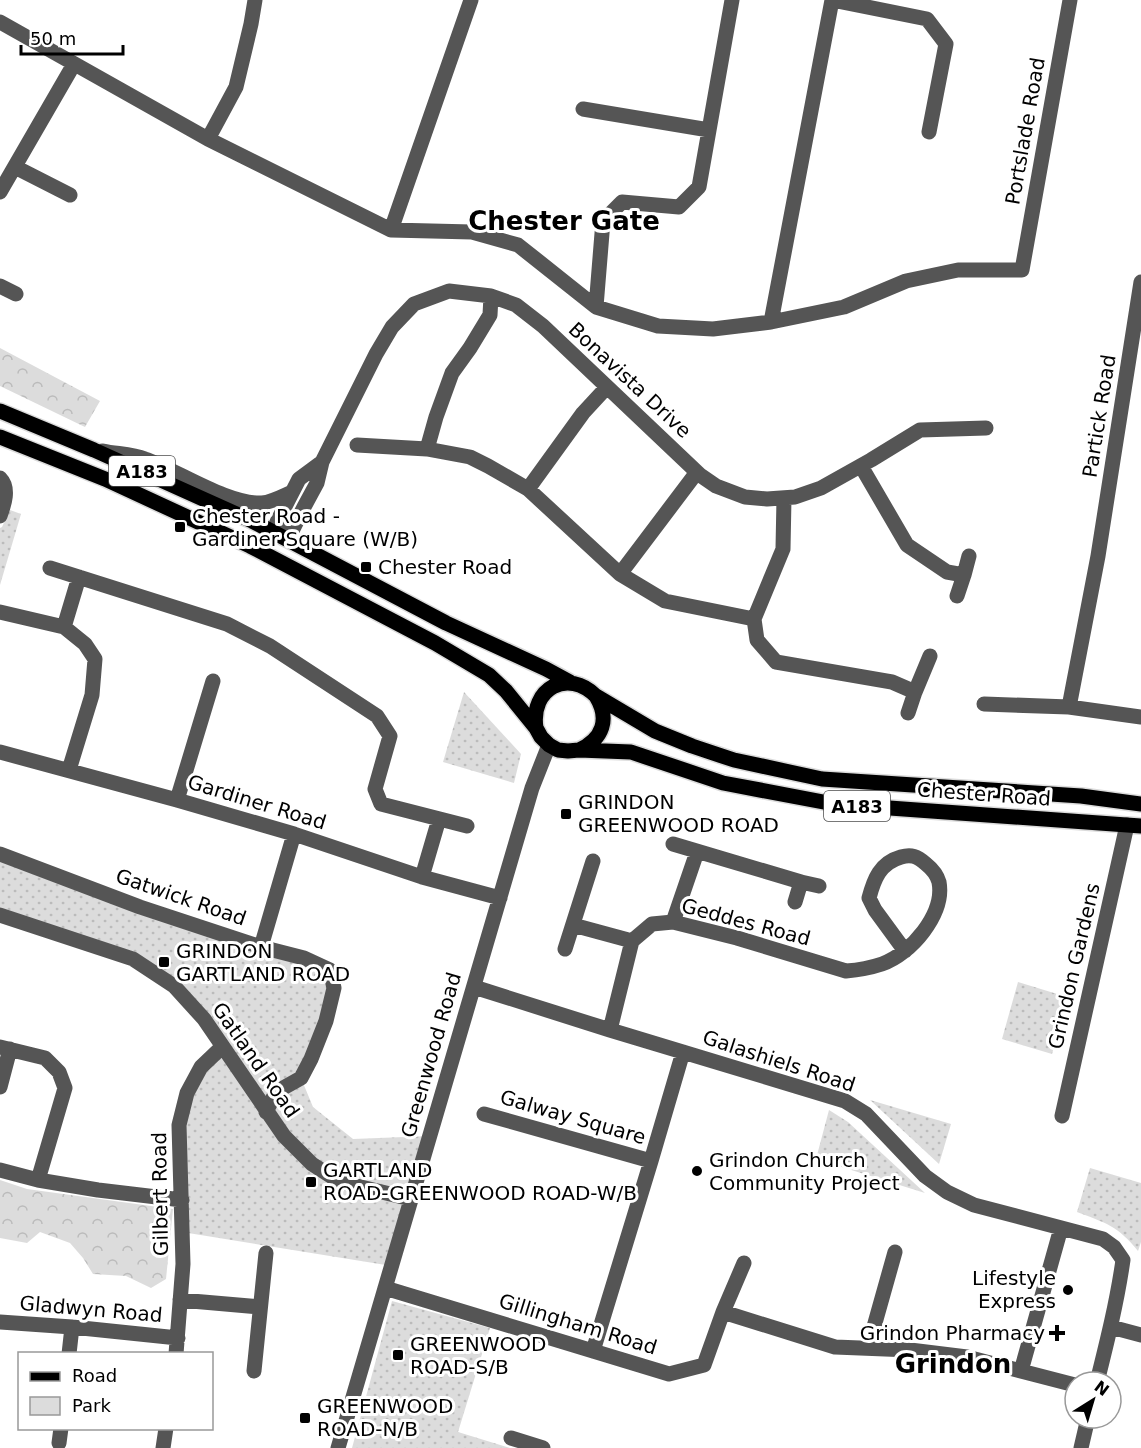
<svg xmlns="http://www.w3.org/2000/svg" width="1141" height="1448" viewBox="0 0 1141 1448" font-family="'DejaVu Sans',sans-serif">
	<style>
		.green { fill: url(#green-dots) }
		.forest { fill: url(#forest-crowns) }
		.lines { fill: none; stroke-linecap: round; stroke-linejoin: round }
		.major-casing { stroke: #dbdbdb; stroke-width: 18 }
		.minor { stroke: #555; stroke-width: 15 }
		.major { stroke: #000; stroke-width: 15 }
		.poi-dot { fill: #000; stroke: #fff; stroke-width: 2 }
		.labels { text-anchor: middle; dominant-baseline: central; stroke-width: 6; stroke-linejoin: round; paint-order: stroke }
		.shield { fill: #fff; stroke: #4c4c4c; stroke-width: 1.5 }
		.shield-label { font-size: 18px; font-weight: bold; fill: #000 }
		.street-label { font-size: 20px; fill: #000; stroke: #fff }
		.poi-label { font-size: 20px; fill: #000; stroke: #fff; text-anchor: start }
		.district-label { font-size: 26px; font-weight: bold; fill: #000; stroke: #fff }
	</style>
	<defs>
		<pattern id="green-dots" width="8" height="8" patternUnits="userSpaceOnUse" patternTransform="scale(1.5)"><rect width="8" height="8" fill="#dcdcdc"/><path d="M2 2h.1M6 6h.1" fill="none" stroke="#bbb" stroke-width="1.8" stroke-linecap="round"/></pattern>
		<pattern id="forest-crowns" width="20" height="18" patternUnits="userSpaceOnUse" patternTransform="scale(1.5)"><rect width="20" height="18" fill="#dcdcdc"/><path d="M2 6a3 3 0 1 1 6 0M12 15a3 3 0 1 1 6 0" fill="none" stroke="#bbb"/></pattern>
	</defs>
	<rect width="100%" height="100%" fill="#fff"/>
	<path class="green" d="M10,510l11,4 -21,71v-57l2,-1z
		M464,692l57,62 -7,29 -71,-21z
		M0,854l330,116 4,18 -33,90 12,29 40,32 77,-3 -38,130 -210,-34 5,-139 35,-46 -18,-28 -71,-60 -133,-44z
		M1018,982l49,15 -15,57 -50,-15z
		M870,1100l81,24 -12,40z
		M829,1110l19,12 77,71 -109,-34z
		M1090,1168l51,15v59l-3,9c-20,-25 -32,-28 -61,-39z
		M392,1301l98,27 -32,104 52,16h-158z"/>
	<path class="forest" d="M0,348l100,53 -15,26 -85,-41z
		M0,1180l27,9 146,20 -7,70 -15,9 -25,-12 -33,-2 -10,-16 -13,-15 -30,-11 -13,11 -27,-5z"/>
	<g class="lines">
		<g class="major-casing">
			<path id="major" d="M0,411l94,39 158,71 194,102 100,46 24,13
				M0,437l105,42 145,67 185,97 54,32 17,16 30,37 5,9 8,8 9,5 10,1 11,-1 52,2 92,31 111,21 307,22
				M536,728c-6,-40 32,-60 60,-32l59,35 37,15 42,14 88,19 259,17 60,8
				M579,750c24,-11 31,-31 17,-54"/>
		</g>
		<path class="minor" d="M832,0l95,19 19,25 -17,88
			M0,22l208,117 183,91 81,2 46,13 78,62 62,19 55,3 58,-7 73,-15 62,-26 52,-11h64l48,-270
			M583,109l126,21
			M208,139l28,-52 15,-63 4,-24
			M15,167l55,28
			M0,192l74,-128
			M391,230l80,-230
			M0,286l16,8
			M596,307l7,-86 19,-19 57,5 20,-20 33,-187
			M771,322l61,-322
			M357,445l70,4 43,8 18,9 40,23 92,85 45,27 89,18
			M427,449l9,-32 16,-44 18,-25 20,-33 1,-19
			M103,451c14,3 29,3 42,8 32,11 83,46 117,44 10,-1 21,-7 30,-11
			M322,462l-23,17 -22,43 4,14 12,-7 11,-22 13,-24 5,-21 54,-108 16,-27 22,-23 35,-13 42,5 25,9 27,21 157,149 16,11 29,11 22,2 28,-2 26,-9 50,-28 49,-30 66,-2
			M861,466l46,79 40,27 17,3 -7,21
			M0,478c10,10 4,27 0,38
			M528,489l55,-76 24,-26
			M784,498l-1,51 -29,70 3,21 19,22 116,20 23,10 -7,21
			M50,568l177,56 43,22 107,70 13,20 -15,53 6,15 86,22
			M620,574l77,-102
			M964,575l5,-19
			M0,612l64,15 21,17 10,15 -3,36 -23,75
			M64,627l15,-50
			M915,692l15,-36
			M984,704l85,3 72,10
			M1069,707l29,-151 43,-274
			M0,752l177,48 117,34 128,43 78,21
			M177,800l36,-119
			M673,844l128,38
			M0,854l140,53 121,40 43,11 26,12 4,18 -8,33 -15,38 -10,19 -25,14 -10,20
			M422,877l17,-58
			M795,902l6,-20 18,4
			M0,915l133,44 41,27 30,33 80,117 28,28 28,18 71,17
			M673,922l24,-70
			M573,925l59,16
			M261,947l33,-113
			M565,949l28,-88
			M474,987l136,43 235,71 21,13 59,62 22,16 27,13 129,34 11,8 9,13c-6,42 -16,82 -26,122
			M610,1030l22,-89 20,-17 21,-2 64,16 109,33c12,-1 24,-3 36,-7 29,-10 63,-50 57,-82 -2,-7 -8,-14 -13,-18 -9,-8 -15,-10 -25,-7 -21,6 -27,22 -32,41l6,12 30,41
			M0,1047l45,11 14,14 6,16 -27,92
			M0,1087l10,-38
			M484,1114l167,47
			M1062,1116l65,-291
			M0,1170l38,10 60,10 84,10
			M385,1288l284,86 35,-9 19,-53 112,35 75,3 57,7 108,28
			M180,1300l80,7
			M723,1312l21,-49
			M0,1322l72,5 106,11
			M1111,1327l30,8
			M868,1348l27,-96
			M593,1351l58,-190 32,-109
			M69,1354l3,-27
			M176,1354l7,-90 -4,-139 8,-32 14,-26 21,-20
			M254,1371l12,-118
			M1021,1371l40,-143
			M511,1438l32,10
			M59,1443l2,-15
			M163,1448l3,-20
			M338,1448l194,-660 17,-43
			M1081,1448l7,-30"/>
		<use href="#major" class="major"/>
	</g>
	<g class="poi-dot">
		<rect x="174" y="521" width="12" height="12" rx="3"/>
		<rect x="360" y="561" width="12" height="12" rx="3"/>
		<rect x="560" y="808" width="12" height="12" rx="3"/>
		<rect x="158" y="956" width="12" height="12" rx="3"/>
		<circle cx="697" cy="1171" r="6"/>
		<rect x="305" y="1176" width="12" height="12" rx="3"/>
		<circle cx="1068" cy="1290" r="6"/>
		<path d="M1054 1324h6v6h6v6h-6v6h-6v-6h-6v-6h6z"/>
		<rect x="392" y="1349" width="12" height="12" rx="3"/>
		<rect x="299" y="1412" width="12" height="12" rx="3"/>
	</g>
	<g class="labels">
		<g class="shield">
			<rect x="109" y="456" width="66" height="30" rx="4.5"/>
			<rect x="824" y="791" width="66" height="30" rx="4.5"/>
		</g>
		<g class="shield-label">
			<text x="142" y="471">A183</text>
			<text x="857" y="806">A183</text>
		</g>
		<g class="street-label">
			<text transform="translate(1025 131) rotate(-80)">Portslade Road</text>
			<text transform="translate(630 380) rotate(43)">Bonavista Drive</text>
			<text transform="translate(1099 416) rotate(-81)">Partick Road</text>
			<text transform="translate(984 794) rotate(4)">Chester Road</text>
			<text transform="translate(257 802) rotate(17)">Gardiner Road</text>
			<text transform="translate(181 897) rotate(19)">Gatwick Road</text>
			<text transform="translate(746 922) rotate(15)">Geddes Road</text>
			<text transform="translate(1074 966) rotate(-77)">Grindon Gardens</text>
			<text transform="translate(431 1055) rotate(-74)">Greenwood Road</text>
			<text transform="translate(256 1060) rotate(55)">Gatland Road</text>
			<text transform="translate(779 1061) rotate(18)">Galashiels Road</text>
			<text transform="translate(573 1117) rotate(16)">Galway Square</text>
			<text transform="translate(160 1194) rotate(-91)">Gilbert Road</text>
			<text transform="translate(91 1309) rotate(5)">Gladwyn Road</text>
			<text transform="translate(578 1324) rotate(17)">Gillingham Road</text>
		</g>
		<g class="poi-label">
			<text x="192" y="516">Chester Road -<tspan x="192" dy="23">Gardiner Square (W/B)</tspan></text>
			<text x="378" y="567">Chester Road</text>
			<text x="578" y="802">GRINDON<tspan x="578" dy="23">GREENWOOD ROAD</tspan></text>
			<text x="176" y="951">GRINDON<tspan x="176" dy="23">GARTLAND ROAD</tspan></text>
			<text x="709" y="1160">Grindon Church<tspan x="709" dy="23">Community Project</tspan></text>
			<text x="323" y="1170">GARTLAND<tspan x="323" dy="23">ROAD-GREENWOOD ROAD-W/B</tspan></text>
			<text x="1056" y="1278" text-anchor="end">Lifestyle<tspan x="1056" dy="23">Express</tspan></text>
			<text x="1045" y="1333" text-anchor="end">Grindon Pharmacy</text>
			<text x="410" y="1344">GREENWOOD<tspan x="410" dy="23">ROAD-S/B</tspan></text>
			<text x="317" y="1406">GREENWOOD<tspan x="317" dy="23">ROAD-N/B</tspan></text>
		</g>
		<g class="district-label">
			<text x="564" y="221">Chester Gate</text>
			<text x="953" y="1364">Grindon</text>
		</g>
	</g>
	<rect x="18" y="1352" width="195" height="78" fill="#ffffff" stroke="#999999" stroke-width="1.5"/>
	<rect x="30" y="1372" width="30" height="9" fill="#000000" stroke="#999999" stroke-width="1.5"/>
	<text x="72" y="1382" font-size="18" fill="#000000">Road</text>
	<rect x="30" y="1397" width="30" height="18" fill="#dcdcdc" stroke="#999999" stroke-width="1.5"/>
	<text x="72" y="1412" font-size="18" fill="#000000">Park</text>
	<g transform="translate(1093 1400) rotate(37)"><circle r="28" fill="#ffffff" stroke="#999999" stroke-width="1.5"/>
	<path d="M0-4.5L10 22L0 15L-10 22Z" fill="#000000"/>
	<text y="-9" font-size="16" font-weight="bold" text-anchor="middle" fill="#000000">N</text>
	</g>
	<path d="M21 45v9h102v-9" fill="none" stroke="#000000" stroke-width="3"/>
	<text x="30" y="45" font-size="18" fill="#000000" stroke="#ffffff" stroke-width="4.5" paint-order="stroke">50 m</text>
</svg>
